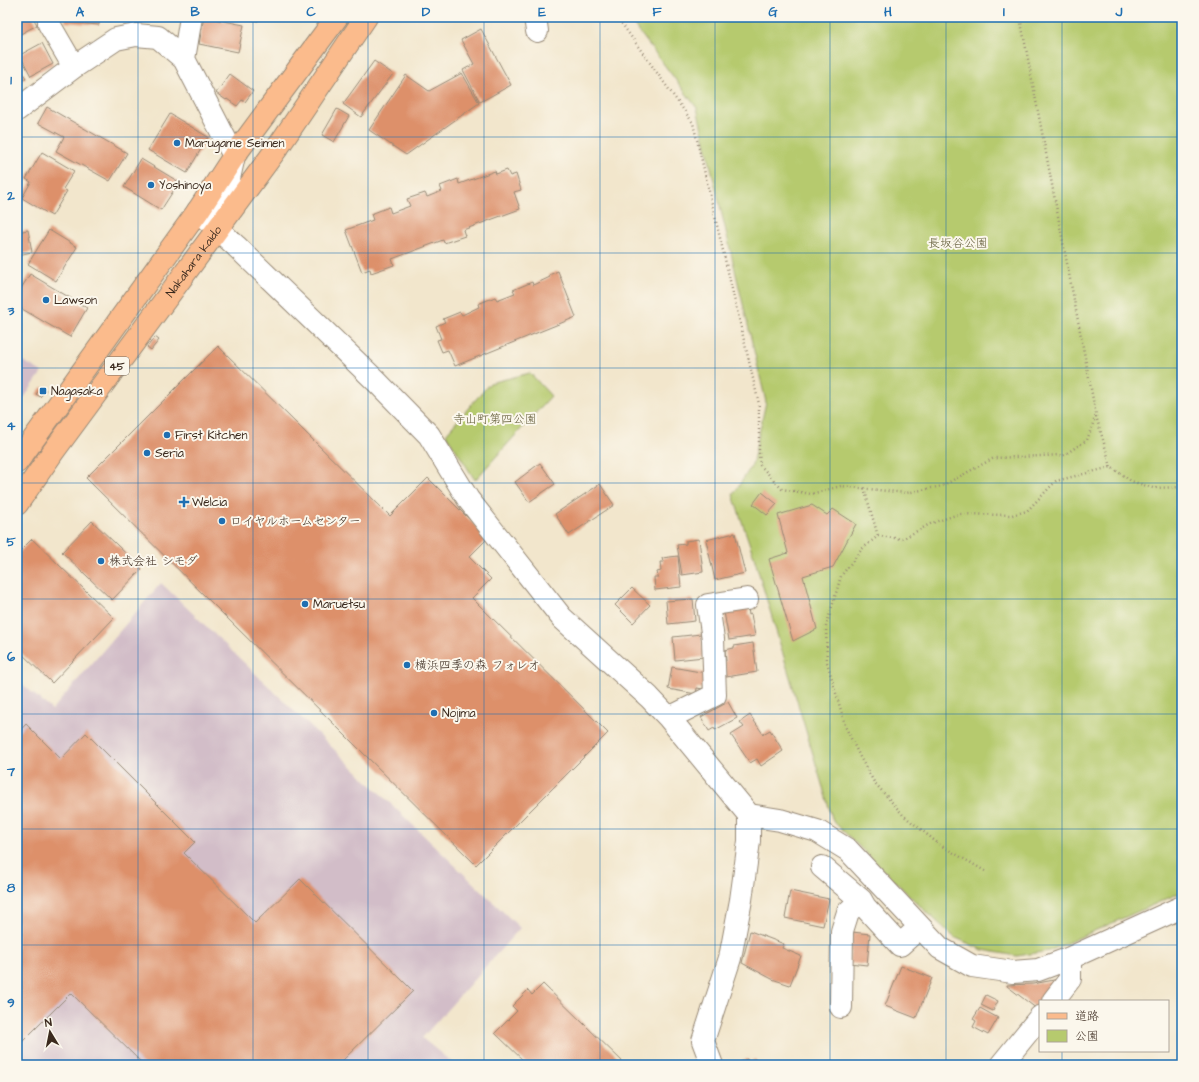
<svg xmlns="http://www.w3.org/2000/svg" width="1199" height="1082" viewBox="0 0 1199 1082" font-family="'Architects Daughter','Klee One',sans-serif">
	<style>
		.industrial { fill: #d2bdc8 }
		.green { fill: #b6ca6e; stroke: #787a46 }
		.building { fill: #dd906b }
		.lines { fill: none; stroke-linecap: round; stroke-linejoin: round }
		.minor-casing { stroke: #968875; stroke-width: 24 }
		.major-casing { stroke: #968875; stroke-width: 24 }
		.path { stroke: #968875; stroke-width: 2.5; stroke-dasharray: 1 3; stroke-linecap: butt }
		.minor { stroke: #fff; stroke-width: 22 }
		.major { stroke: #fbbb8c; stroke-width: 22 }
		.grid { fill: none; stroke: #1f6fb2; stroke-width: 1; stroke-opacity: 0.55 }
		.poi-dot { fill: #1f6fb2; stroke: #fbf7ec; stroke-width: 1.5 }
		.labels { text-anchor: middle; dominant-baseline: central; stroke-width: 4; stroke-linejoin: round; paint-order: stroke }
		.shield { fill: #fbf7ec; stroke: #75685c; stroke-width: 1 }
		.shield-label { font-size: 11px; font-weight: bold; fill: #3b2a1e }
		.poi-label { font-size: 12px; fill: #3b2a1e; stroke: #fbf7ec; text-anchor: start }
		.park-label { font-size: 12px; fill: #605a36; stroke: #fbf7ec }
		.street-label { font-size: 12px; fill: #3b2a1e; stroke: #fbf7ec }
		.neatline { fill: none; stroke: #1f6fb2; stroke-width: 1.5 }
		.grid-label { font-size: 13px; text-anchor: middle; font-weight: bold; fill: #1f6fb2 }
	</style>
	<rect width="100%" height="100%" fill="#fbf7ec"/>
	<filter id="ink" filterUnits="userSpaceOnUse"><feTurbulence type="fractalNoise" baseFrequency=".025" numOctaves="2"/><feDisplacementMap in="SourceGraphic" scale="8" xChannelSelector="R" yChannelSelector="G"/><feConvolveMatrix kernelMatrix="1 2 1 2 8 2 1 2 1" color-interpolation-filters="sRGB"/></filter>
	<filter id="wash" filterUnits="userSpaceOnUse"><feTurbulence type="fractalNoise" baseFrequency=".012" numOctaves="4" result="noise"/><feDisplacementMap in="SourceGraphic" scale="16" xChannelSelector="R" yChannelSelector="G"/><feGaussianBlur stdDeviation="0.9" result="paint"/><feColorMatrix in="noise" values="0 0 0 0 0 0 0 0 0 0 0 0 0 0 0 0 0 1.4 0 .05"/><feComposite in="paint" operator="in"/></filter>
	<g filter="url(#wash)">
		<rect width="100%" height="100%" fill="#f2e6cc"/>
		<path class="industrial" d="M17,359l6,2 19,11 -25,36z
			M161,583l359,345 -98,110 33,27h-433l-5,-6v-373l3,-4 32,28z"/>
		<path class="green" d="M628,17h554v875l-133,59 -32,5 -34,-6 -29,-13 -33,-30 -88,-86 -79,-264 -21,-62 19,-30 14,-63 -69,-294z
			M530,373l21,23 -76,84 -29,-46 44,-51z"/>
		<g id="blocks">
			<path class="building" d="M17,17h16l4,8 -20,11z
				M66,17h46l-1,4 -12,-1v5l-34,-3z
				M126,17h18v1l-19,2z
				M204,17l40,8 -6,27 -39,-8z
				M237,17h21v4z
				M481,29l30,56 -31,17 -17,-32 11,-6 -13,-24z
				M42,43l11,21 -22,12 -11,-21z
				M374,61l19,13 -32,43 -18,-13z
				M17,64l9,14 -9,5z
				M462,73l17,30 -73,52 -37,-25 37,-55 23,16z
				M230,74l23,17 -8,11 -3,-2 -5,6 -10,-7 -1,1 -10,-7z
				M47,107l80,46 -17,28 -54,-30 8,-14 -26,-14z
				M337,109l12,7 -15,26 -12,-7z
				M170,114l38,23 -21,36 -39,-23z
				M42,152l32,19 -11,18 4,2 -15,25 -30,-18 9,-16 -5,-3z
				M141,159l38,23 -18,28 -37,-23z
				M507,170l3,6 6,-2 5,16 -7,2 6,17 -57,21 2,6 -21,7 -1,-3 -51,19 2,6 -23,8 -1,-4 -8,3 -16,-42 27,-10 -2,-6 18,-7 2,6 19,-7 -3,-7 18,-6 2,4 15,-6 -2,-5 18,-7 1,5 36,-13 1,3z
				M28,230l4,22 -14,3 2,7h-3v-30z
				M49,230l28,17 -21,34 -28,-17z
				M558,271l18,46 -121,49 -7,-16 -6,2 -5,-12 4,-1 -5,-13 9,-4 -2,-3 17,-7 2,3 17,-8 -1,-3 17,-7 2,3 18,-7 -2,-3 19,-8 1,3 17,-8 -1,-2z
				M30,274l57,34 -17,29 -53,-31v-11z
				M155,337l4,3 -8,10 -4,-3z
				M218,346l172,170 38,-38 60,60 -19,19 22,22 -19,19 136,135 -132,132 -390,-387z
				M42,387l4,3 -6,7 -4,-3z
				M540,463l15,21 -26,18 -14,-20z
				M600,484l14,21 -45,30 -14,-21z
				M762,492l15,12 -10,11 -14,-11z
				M812,505l15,10 6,-6 23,15 -23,43 -30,9 14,53 -24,12 -24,-82 19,-6 -10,-38z
				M92,521l50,48 -30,31 -50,-48z
				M735,533l10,40 -30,7 -9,-40z
				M32,539l82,79 -62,65 -35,-34v-95z
				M699,539l4,33 -21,3 -5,-30 9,-1v-3z
				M678,556l3,31 -26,3 -1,-13h4l-1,-5 4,-1 -1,-9h3l-1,-4z
				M632,588l18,17 -17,18 -18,-18z
				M693,599l2,22 -27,3 -2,-23z
				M748,608l1,7 2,-1 4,22 -26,4 -5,-28z
				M701,634l3,23 -29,3 -2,-23z
				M753,643l4,29 -31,5 -2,-16h2l-1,-11 9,-2v-2z
				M672,667l34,6 -3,16 -6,-1 -1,6 -28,-5z
				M728,702l9,16 -22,12 -1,-2 -5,3 -8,-14z
				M750,715l13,19 7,-4 13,21 -22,15 -4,-7 -7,4 -19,-28 13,-8 -4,-5z
				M26,724l35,35 25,-26 109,109 -11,11 71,70 45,-44 113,112 -75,74h-194l-73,-72 -49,49 -5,-5v-303z
				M790,891l39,8 -6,27 -38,-8z
				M750,931l34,13 -2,4 19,8 -11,29 -18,-6 -30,-16z
				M852,932l18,2 -3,31 -18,-2z
				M901,966l31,12 -16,40 -31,-12z
				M1059,979l-16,22h-3v4l-3,4 -30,-23v-1l26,-1z
				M543,984l83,81h-98l-33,-32 22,-22 -5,-5 16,-16 4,5z
				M986,995l12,6 -5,10 -12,-6z
				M980,1008l18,10 -10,17 -15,-8 3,-6 -3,-2z
				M747,1059l2,4 6,-4 3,6h-23z"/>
		</g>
	</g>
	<g filter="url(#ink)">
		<use href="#blocks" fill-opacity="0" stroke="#968875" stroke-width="1"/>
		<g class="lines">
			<g class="minor-casing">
				<path id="minor" d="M49,17v7l25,43
					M191,17l-7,42 50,97 -16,73
					M535,17l2,14
					M17,110l57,-43 42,-28 20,-4 22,2 26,22
					M198,211l38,35 140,135 53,54 39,64 94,119 87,79 20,21 80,97v26l-8,59 -11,58 -27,83 9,24
					M669,718l46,-23 -2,-56 -5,-34 39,-6
					M749,815l31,5 37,11 31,19 92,98 32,18 41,6 25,-2 32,-12 112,-51
					M822,867l39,33 4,7 35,38 20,-18
					M1053,1001l17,-22v-21
					M841,1007l1,-76 6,-19 13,-12
					M1001,1065l39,-48"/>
			</g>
			<g class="major-casing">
				<g id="major">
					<path d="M17,462l181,-251 36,-55 103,-139"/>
					<path id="s1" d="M17,504l36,-52 225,-305 88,-130"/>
				</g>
			</g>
			<path class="path" d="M617,17l76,106 66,281v48l1,13 22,24 29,5 30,-8 65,7 36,-7 52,-28 70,-3 23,-15 9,-25 -76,-398
				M1096,416l15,51
				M864,488l14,48
				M985,871l-45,-26 -37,-30 -29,-33 -14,-25 -14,-29 -19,-66 -1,-35 15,-51 21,-27 16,-13 24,3 30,-16 27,-9 53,1 15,-4 29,-30 55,-14 20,14 22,7 29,-1"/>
			<use href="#minor" class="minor"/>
			<use href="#major" class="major"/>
		</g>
	</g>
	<path class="grid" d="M138,17v1048M253,17v1048M368,17v1048M484,17v1048M600,17v1048M715,17v1048M830,17v1048M946,17v1048M1062,17v984M17,137h1165M17,253h1165M17,368h1165M17,483h1165M17,599h1165M17,714h1165M17,829h1165M17,945h1165M1062,1051v14"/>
	<g class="poi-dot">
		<circle cx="177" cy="143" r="4"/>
		<circle cx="151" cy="185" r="4"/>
		<circle cx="46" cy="300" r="4"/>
		<rect x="39" y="387" width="8" height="8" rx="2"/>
		<circle cx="167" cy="435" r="4"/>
		<circle cx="147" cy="453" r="4"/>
		<path d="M182 496h4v4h4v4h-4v4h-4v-4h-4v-4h4z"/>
		<circle cx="222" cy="521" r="4"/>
		<circle cx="101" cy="561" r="4"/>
		<circle cx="305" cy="604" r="4"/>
		<circle cx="407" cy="665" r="4"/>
		<circle cx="434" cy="713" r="4"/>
	</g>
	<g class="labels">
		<rect class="shield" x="105" y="357" width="24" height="18" rx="3"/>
		<g class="shield-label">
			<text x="117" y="366">45</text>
		</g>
		<g class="poi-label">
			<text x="185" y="143">Marugame Seimen</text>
			<text x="159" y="185">Yoshinoya</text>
			<text x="54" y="300">Lawson</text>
			<text x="51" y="391">Nagasaka</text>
			<text x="175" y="435">First Kitchen</text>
			<text x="155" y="453">Seria</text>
			<text x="192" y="502">Welcia</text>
			<text x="230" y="521">ロイヤルホームセンター</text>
			<text x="109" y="561">株式会社 シモダ</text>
			<text x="313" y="604">Maruetsu</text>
			<text x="415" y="665">横浜四季の森 フォレオ</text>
			<text x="442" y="713">Nojima</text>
		</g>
		<g class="park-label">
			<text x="958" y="243">長坂谷公園</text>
			<text x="495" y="419">寺山町第四公園</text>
		</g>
		<g class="street-label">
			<text stroke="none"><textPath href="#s1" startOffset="300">Nakahara kaido</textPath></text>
		</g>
	</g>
	<rect width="1199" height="1082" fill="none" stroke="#fbf7ec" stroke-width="44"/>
	<rect x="1039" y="1000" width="130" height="52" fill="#fbf7ec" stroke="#aea59a"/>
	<rect x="1047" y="1013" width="20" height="6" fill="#fbbb8c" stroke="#aea59a"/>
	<text x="1075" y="1020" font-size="12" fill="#3b2a1e">道路</text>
	<rect x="1047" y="1030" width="20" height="12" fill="#b6ca6e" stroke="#aea59a"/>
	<text x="1075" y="1040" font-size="12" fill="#3b2a1e">公園</text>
	<g transform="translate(50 1032) rotate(350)" stroke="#fbf7ec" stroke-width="3" paint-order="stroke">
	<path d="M0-3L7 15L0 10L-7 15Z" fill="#3b2a1e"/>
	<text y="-6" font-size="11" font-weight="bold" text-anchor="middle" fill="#3b2a1e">N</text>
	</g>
	<rect x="22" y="22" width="1155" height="1038" class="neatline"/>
	<g class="grid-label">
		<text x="80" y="16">A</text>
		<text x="195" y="16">B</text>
		<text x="311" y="16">C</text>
		<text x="426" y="16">D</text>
		<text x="542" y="16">E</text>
		<text x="657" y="16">F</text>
		<text x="773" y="16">G</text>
		<text x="888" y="16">H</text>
		<text x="1004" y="16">I</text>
		<text x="1119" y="16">J</text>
		<text x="11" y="84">1</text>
		<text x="11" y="200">2</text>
		<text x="11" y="315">3</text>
		<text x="11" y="430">4</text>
		<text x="11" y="546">5</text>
		<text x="11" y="661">6</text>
		<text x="11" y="776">7</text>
		<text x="11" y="892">8</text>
		<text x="11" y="1007">9</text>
	</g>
</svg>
